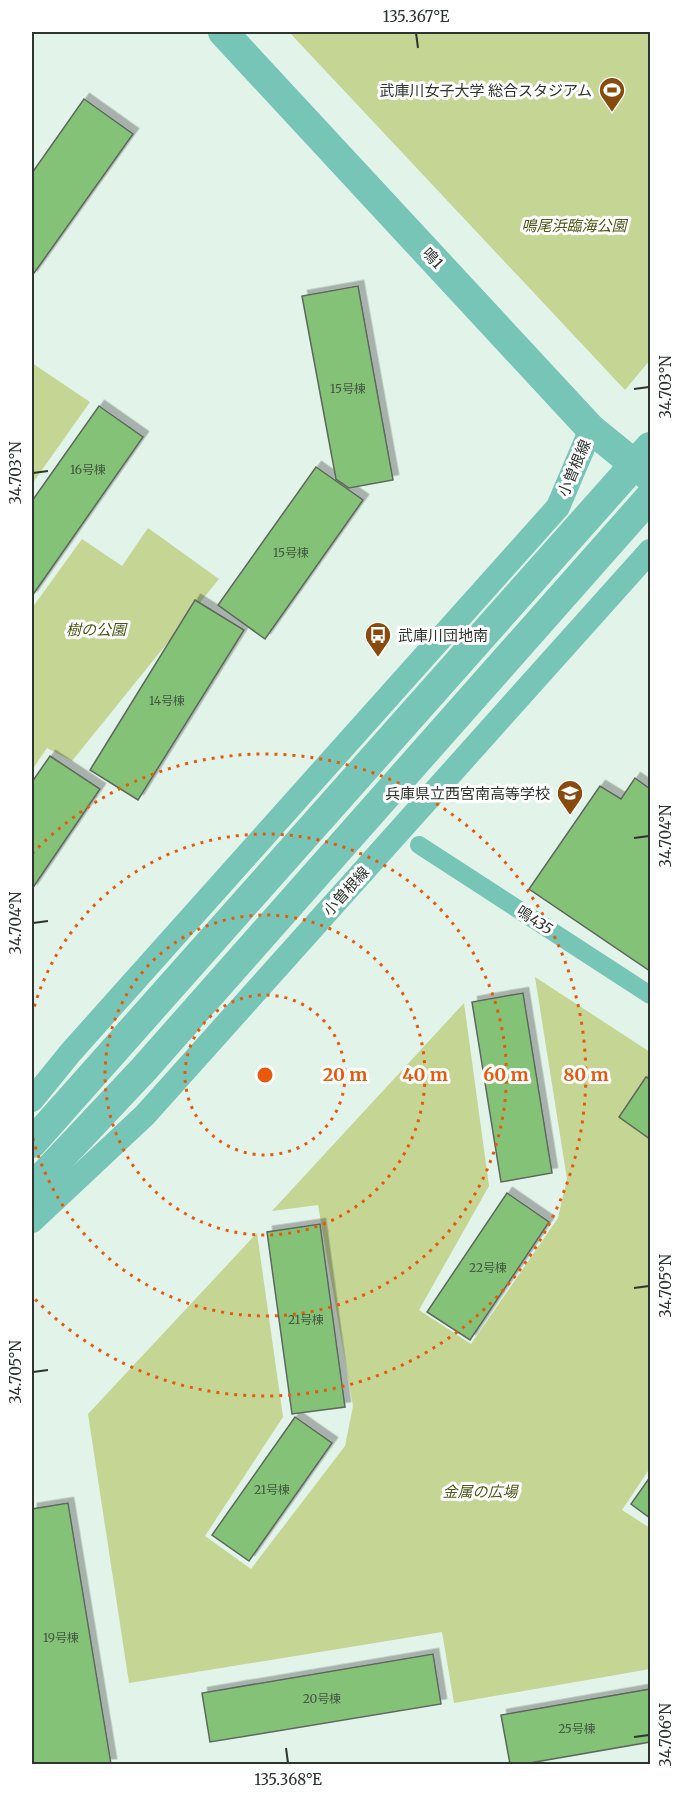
<svg xmlns="http://www.w3.org/2000/svg" width="682" height="1796" viewBox="0 0 682 1796" font-family="Merriweather,'Noto Sans JP',serif">
	<style>
		.green { fill: #c4d594 }
		.building { fill: #84c278; stroke: #5e675c; stroke-width: 1.5; filter: url(#shadow) }
		.lines { fill: none; stroke-linecap: round; stroke-linejoin: round }
		.pedestrian { stroke: #76c5b7; stroke-width: 18 }
		.minor { stroke: #76c5b7; stroke-width: 24 }
		.tertiary { stroke: #76c5b7; stroke-width: 30 }
		.ticks { fill: none; stroke: #2e3430; stroke-width: 2 }
		.ring { fill: none; stroke: #e8590c; stroke-width: 3; stroke-dasharray: 3 6 }
		.labels { text-anchor: middle; dominant-baseline: central; stroke-width: 6; stroke-linejoin: round; paint-order: stroke }
		.number-label { font-size: 12px; fill: #445842 }
		.poi-label { font-size: 15px; fill: #2e3430; stroke: #fff; text-anchor: end }
		.park-label { font-size: 15px; font-style: italic; fill: #4c5816; stroke: #fff }
		.street-label { font-size: 15px; fill: #2e3430; stroke: #fff }
		.centre { fill: #e8590c; stroke: #fff; stroke-width: 3 }
		.ring-label { font-size: 18px; text-anchor: middle; font-weight: bold; fill: #e8590c; stroke: #fff; stroke-width: 6; stroke-linejoin: round; paint-order: stroke }
		.neatline { fill: none; stroke: #2e3430; stroke-width: 2 }
		.ticks-label { font-size: 15px; text-anchor: middle; fill: #2e3430 }
	</style>
	<defs>
		<filter id="shadow"><feDropShadow dx="5.5" dy="-5.5" stdDeviation="0" flood-color="#0004"/></filter>
	</defs>
	<rect width="100%" height="100%" fill="#e2f3e9"/>
	<path class="green" d="M289,32h361v328l-25,30z
		M32,363l58,39 -58,82z
		M148,528l71,51 -147,182 -25,-13 -15,22v-162l50,-69 40,27z
		M535,977l115,75v416l-28,42 28,18v141l-196,34 -12,-71 -313,51 -41,-269 169,-181 26,184 -78,119 46,33 94,-123 8,-40 -35,-201 -46,6 192,-208 25,183 -70,124 52,34 87,-126 9,-39z"/>
	<path class="building" d="M84,99l49,35 -101,142v-103z
		M358,286l35,194 -44,8 -13,-9 -34,-183z
		M99,406l44,31 -111,159v-95z
		M316,467l47,33 -98,139 -47,-34z
		M195,600l49,30 -106,170 -48,-30z
		M50,756l50,33 -68,100v-107z
		M635,778l15,11v182l-121,-82 71,-103 21,13z
		M523,993l29,180 -51,9 -29,-180z
		M646,1077l4,2v60l-31,-22z
		M507,1193l42,29 -79,118 -43,-28z
		M320,1224l25,183 -53,7 -25,-182z
		M295,1417l37,26 -83,118 -37,-26z
		M650,1477v41l-19,-14z
		M68,1503l43,261h-79v-255z
		M433,1654l8,50 -231,38 -8,-49z
		M650,1689v53l-126,22h-14l-9,-49z"/>
	<g class="lines">
		<path class="pedestrian" d="M419,845l231,150"/>
		<path class="minor" d="M32,1100l39,-48 487,-545 33,-78
			M32,1221l113,-106 505,-564"/>
		<path class="tertiary" d="M223,32l368,397 59,48
			M32,1143l618,-696
			M32,1188l112,-119 506,-572"/>
	</g>
	<path class="ticks" d="M416,33l2,15M634,389l15,-2M33,473l15,-2M634,838l15,-2M33,923l15,-2M634,1288l15,-2M33,1372l15,-2M634,1737l15,-2M286,1748l2,15"/>
	<g class="ring">
		<circle cx="265" cy="1075" r="80"/>
		<circle cx="265" cy="1075" r="160"/>
		<path d="M32 1015A241 241 0 1 1 32 1135"/>
		<path d="M32 854A321 321 0 1 1 32 1296"/>
	</g>
	<defs>
		<g id="stadium-pin" transform="scale(1.35)"><path d="M0 17L-7.5 6A9.5 9.5 0 1 1 7.5 6Z" fill="#884a0d" stroke="#fff"/><path d="M0-5a6.5 5 0 1 0 0 10a6.5 5 0 1 0 0-10ZM-3.5-1.8h7v3.6h-7Z" fill="#fff"/></g>
		<g id="bus-pin" transform="scale(1.35)"><path d="M0 17L-7.5 6A9.5 9.5 0 1 1 7.5 6Z" fill="#884a0d" stroke="#fff"/><path d="M-5-6H5V4H4V6H2V4H-2V6H-4V4H-5ZM-3.5-4V0h7V-4ZM-3.5 1.2v1.5H-2V1.2ZM2 1.2v1.5H3.5V1.2Z" fill="#fff"/></g>
		<g id="school-pin" transform="scale(1.35)"><path d="M0 17L-7.5 6A9.5 9.5 0 1 1 7.5 6Z" fill="#884a0d" stroke="#fff"/><path d="M0-5L7-2L0 1L-7-2ZM-4 1L0 2.5L4 1V4Q0 6-4 4Z" fill="#fff"/></g>
	</defs>
	<g fill-rule="evenodd">
		<use href="#stadium-pin" x="612" y="90"/>
		<use href="#bus-pin" x="378" y="635"/>
		<use href="#school-pin" x="570" y="793"/>
	</g>
	<g class="labels">
		<g class="number-label">
			<text x="348" y="388">15号棟</text>
			<text x="88" y="469">16号棟</text>
			<text x="291" y="552">15号棟</text>
			<text x="167" y="700">14号棟</text>
			<text x="488" y="1267">22号棟</text>
			<text x="306" y="1319">21号棟</text>
			<text x="272" y="1489">21号棟</text>
			<text x="61" y="1637">19号棟</text>
			<text x="322" y="1698">20号棟</text>
			<text x="577" y="1728">25号棟</text>
		</g>
		<g class="poi-label">
			<text x="592" y="90">武庫川女子大学 総合スタジアム</text>
			<text x="398" y="635" text-anchor="start">武庫川団地南</text>
			<text x="550" y="793">兵庫県立西宮南高等学校</text>
		</g>
		<g class="park-label">
			<text x="574" y="225">鳴尾浜臨海公園</text>
			<text x="96" y="629">樹の公園</text>
			<text x="480" y="1491">金属の広場</text>
		</g>
		<g class="street-label">
			<text transform="translate(433 258) rotate(47)">鳴1</text>
			<text transform="translate(574 468) rotate(-67)">小曽根線</text>
			<text transform="translate(346 891) rotate(-48)">小曽根線</text>
			<text transform="translate(535 920) rotate(33)">鳴435</text>
		</g>
	</g>
	<circle cx="265" cy="1075" r="9" class="centre"/>
	<g class="ring-label">
		<text x="345" y="1081">20 m</text>
		<text x="425" y="1081">40 m</text>
		<text x="506" y="1081">60 m</text>
		<text x="586" y="1081">80 m</text>
	</g>
	<rect width="682" height="1796" fill="none" stroke="#ffffff" stroke-width="66"/>
	<rect x="33" y="33" width="616" height="1730" class="neatline"/>
	<g class="ticks-label">
		<text x="416" y="22">135.367°E</text>
		<text transform="translate(666 387) rotate(-90)" y="5">34.703°N</text>
		<text transform="translate(16 473) rotate(-90)" y="5">34.703°N</text>
		<text transform="translate(666 836) rotate(-90)" y="5">34.704°N</text>
		<text transform="translate(16 923) rotate(-90)" y="5">34.704°N</text>
		<text transform="translate(666 1286) rotate(-90)" y="5">34.705°N</text>
		<text transform="translate(16 1372) rotate(-90)" y="5">34.705°N</text>
		<text transform="translate(666 1735) rotate(-90)" y="5">34.706°N</text>
		<text x="288" y="1785">135.368°E</text>
	</g>
</svg>
